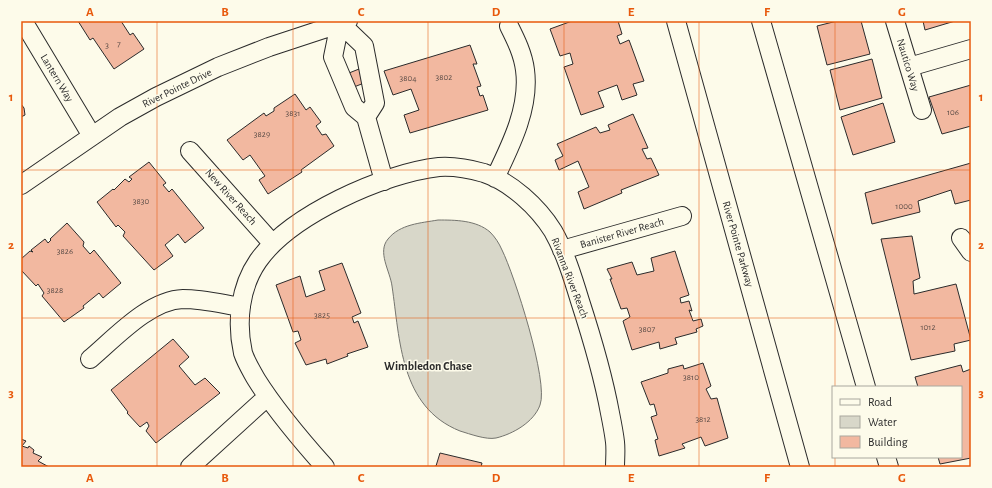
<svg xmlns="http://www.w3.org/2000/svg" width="992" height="488" viewBox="0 0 992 488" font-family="'Alegreya Sans',sans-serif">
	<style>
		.water { fill: #d8d7c9; stroke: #74746e }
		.building { fill: #f2b8a0; stroke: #2b2b2b }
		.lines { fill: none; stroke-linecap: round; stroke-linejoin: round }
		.minor-casing { stroke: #2b2b2b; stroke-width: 20 }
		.minor { stroke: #fdfbea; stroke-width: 18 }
		.grid { fill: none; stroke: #e8590c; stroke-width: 1; stroke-opacity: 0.55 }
		.labels { text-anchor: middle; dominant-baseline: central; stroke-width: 3; stroke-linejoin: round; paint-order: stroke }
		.number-label { font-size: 9px; fill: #5d4e48 }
		.street-label { font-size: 11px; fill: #2b2b2b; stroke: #fdfbea }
		.neighbourhood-label { font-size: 12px; font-weight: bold; fill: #2b2b2b; stroke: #fdfbea }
		.neatline { fill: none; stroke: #e8590c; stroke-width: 1.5 }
		.grid-label { font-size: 13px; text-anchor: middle; font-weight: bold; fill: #e8590c }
	</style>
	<rect width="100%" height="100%" fill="#fdfbea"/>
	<path class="water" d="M438,220c17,0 38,0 52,12 5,5 9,11 12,18 12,24 47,132 38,155 -6,17 -27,29 -44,33 -10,2 -26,-4 -36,-7 -60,-24 -60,-91 -68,-145 -2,-15 -15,-34 -4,-47 12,-15 33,-16 50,-19z"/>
	<path class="building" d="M78,21h43l9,14 3,-2 11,16 -30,20 -21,-31 -3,2z
		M572,21h46l4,13 -5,2 3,8 9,-4 15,41 -11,3 4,11 -15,5 -5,-15 -19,7 6,15 -23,8 -17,-48 9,-3 -3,-11 -10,3 -10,-27z
		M837,21h24l9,33 -43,11 -10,-39z
		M923,21h32l-30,9z
		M470,45l7,19h-4l8,22 -4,1 3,9 3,-1 5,15 -78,23 -6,-18 15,-5 -8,-21 -18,6 -9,-24z
		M872,59l10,39 -42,12 -10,-40z
		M359,69l5,14 -10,4 -5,-14z
		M971,85v41l-29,8 -13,-37z
		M295,94l11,16 4,-3 11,15 -5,4 6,9 4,-1 8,12 -33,24 1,2 -34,22 -9,-14 6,-4 -15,-21 -7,5 -16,-20 37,-27 2,3 8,-5v-3z
		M883,103l12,39 -42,13 -12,-38z
		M21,104l3,4 1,7 -4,2z
		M633,114l15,34 -6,1 5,10 4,-1 8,17 -38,15 1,3 -38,16 -6,-17 11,-5 -11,-26 -19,9 -4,-10 8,-4 -6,-12 39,-17 4,6 10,-3 -2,-5z
		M149,162l17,21 -3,2 6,7 3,-3 32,39 -19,15 -7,-9 -13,11 8,11 -19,14 -31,-34 2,-4 -7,-7 -2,2 -19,-25 16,-13 1,1 11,-11 4,3 3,-3 -3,-2z
		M971,163v37l-16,4 -4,-14 -33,11 2,11 -48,12 -7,-31z
		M67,223l17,19 -1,4 7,8 4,-4 27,33 -18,15 -4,-5 -16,13 1,2 -20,14 -22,-26 2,-3 -6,-9 -2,2 -15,-16v-11l9,-8 3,1 -2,-2 14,-11 3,4 3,-3 -1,-1z
		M912,236l8,42 -7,3 1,13 42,-10 15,56 -17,4 1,7 -44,9 -30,-121z
		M675,251l14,44 -9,3 1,5 8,-2 3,10 -3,-1 4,11 8,-2 2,7 -7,3 1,3 -22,6 2,6 -17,5 -1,-7 -27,8 -9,-29 7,-4 -3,-9 -6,1 -11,-30h2l-5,-10 25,-7 5,13 17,-4 -3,-13z
		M342,263l19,50 -9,4 2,6 4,-2 10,26 -21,7 1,2 -21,8 -1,-5 -20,6 -11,-22 6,-3 -3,-9 -5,1 -17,-47 24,-9 6,21 19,-7 -6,-19z
		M173,339l16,18 -10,9 16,19 10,-7 15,15 -64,50 -10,-12 3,-5 -2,-4 -7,5 -13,-14 1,-1 -17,-22z
		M703,363l8,23 -5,3 5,10 6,-1 11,40 -23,8 -4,-9 -19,7 3,4 -26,8 -4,-16 3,-1 -7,-22 6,-2 -3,-11 -4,1 -9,-23 27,-9v-4l15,-4 1,4z
		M961,365l2,7 8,-3v89l-31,6 -2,-7h23v-70h-43l-3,-10z
		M21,439l5,2 -4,5 6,2 1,-2 5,4 -1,3 9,4 -4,4 11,6h-28z
		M440,453l42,10 -1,4h-49l4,-1z"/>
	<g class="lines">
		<g class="minor-casing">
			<path id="minor" d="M23,21l69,115
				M340,21v2l-7,34 21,50 12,10 18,64
				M676,21l124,446
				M761,21l105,366
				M895,21l27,89
				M340,23l24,23 11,57 -9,14
				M909,67l62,-18
				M190,151l82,92
				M495,178c16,-33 35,-71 30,-108 -2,-16 -9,-30 -16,-44
				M21,185l99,-68 36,-20 62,-30 51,-20 79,-26
				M961,238l10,14
				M562,250l120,-34
				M90,359c25,-21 59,-59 93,-60 20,0 39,5 58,8
				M886,457l3,10
				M190,467l77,-70
				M325,467c-25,-28 -49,-56 -69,-88 -5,-9 -10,-17 -13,-26 -7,-31 -3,-66 15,-92 32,-46 126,-88 181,-94 15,-1 31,2 45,6 27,9 54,34 69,58 12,21 20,47 27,70 12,37 23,74 30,112 2,10 4,20 5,29 1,8 0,17 0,25"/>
		</g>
		<use href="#minor" class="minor"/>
	</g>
	<path class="grid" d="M157,21v446M293,21v446M428,21v446M564,21v446M699,21v446M835,21v366M21,170h950M21,318h950M835,457v10"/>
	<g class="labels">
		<g class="number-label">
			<text x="119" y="44">7</text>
			<text x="107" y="45">3</text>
			<text x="444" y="77">3802</text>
			<text x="408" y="78">3804</text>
			<text x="953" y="112">106</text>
			<text x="293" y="113">3831</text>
			<text x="262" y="134">3829</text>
			<text x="141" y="201">3830</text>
			<text x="904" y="206">1000</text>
			<text x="65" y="251">3826</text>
			<text x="55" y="290">3828</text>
			<text x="322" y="315">3825</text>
			<text x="928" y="327">1012</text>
			<text x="647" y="329">3807</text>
			<text x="691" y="377">3810</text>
			<text x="703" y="419">3812</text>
		</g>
		<g class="street-label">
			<text transform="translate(908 65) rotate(73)">Nautico Way</text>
			<text transform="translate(57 78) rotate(59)">Lantern Way</text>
			<text transform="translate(177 88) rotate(-26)">River Pointe Drive</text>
			<text transform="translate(231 197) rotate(48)">New River Reach</text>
			<text transform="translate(622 233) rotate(-16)">Banister River Reach</text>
			<text transform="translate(738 244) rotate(74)">River Pointe Parkway</text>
			<text transform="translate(570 278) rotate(69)">Rivanna River Reach</text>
		</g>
		<g class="neighbourhood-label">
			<text x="428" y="366">Wimbledon Chase</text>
		</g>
	</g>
	<rect width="992" height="488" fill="none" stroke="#fdfbea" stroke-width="44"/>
	<rect x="832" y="386" width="130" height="72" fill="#fdfbea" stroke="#a9a89e"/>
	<rect x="840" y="399" width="20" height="6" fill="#fdfbea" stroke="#a9a89e"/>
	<text x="868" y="406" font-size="12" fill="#2b2b2b">Road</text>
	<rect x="840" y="416" width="20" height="12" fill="#d8d7c9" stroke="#a9a89e"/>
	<text x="868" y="426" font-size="12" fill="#2b2b2b">Water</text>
	<rect x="840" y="436" width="20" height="12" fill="#f2b8a0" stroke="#a9a89e"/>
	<text x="868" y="446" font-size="12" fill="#2b2b2b">Building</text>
	<rect x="22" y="22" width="948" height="444" class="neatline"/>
	<g class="grid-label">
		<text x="90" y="16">A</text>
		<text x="225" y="16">B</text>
		<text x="361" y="16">C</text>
		<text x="496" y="16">D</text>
		<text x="631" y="16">E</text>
		<text x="767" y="16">F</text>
		<text x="902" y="16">G</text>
		<text x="11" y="101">1</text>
		<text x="981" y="101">1</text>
		<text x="11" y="249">2</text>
		<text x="981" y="249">2</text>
		<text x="11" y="397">3</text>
		<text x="981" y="397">3</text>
		<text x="90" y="482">A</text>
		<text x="225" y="482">B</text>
		<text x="361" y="482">C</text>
		<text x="496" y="482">D</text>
		<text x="631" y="482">E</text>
		<text x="767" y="482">F</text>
		<text x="902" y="482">G</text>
	</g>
</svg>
